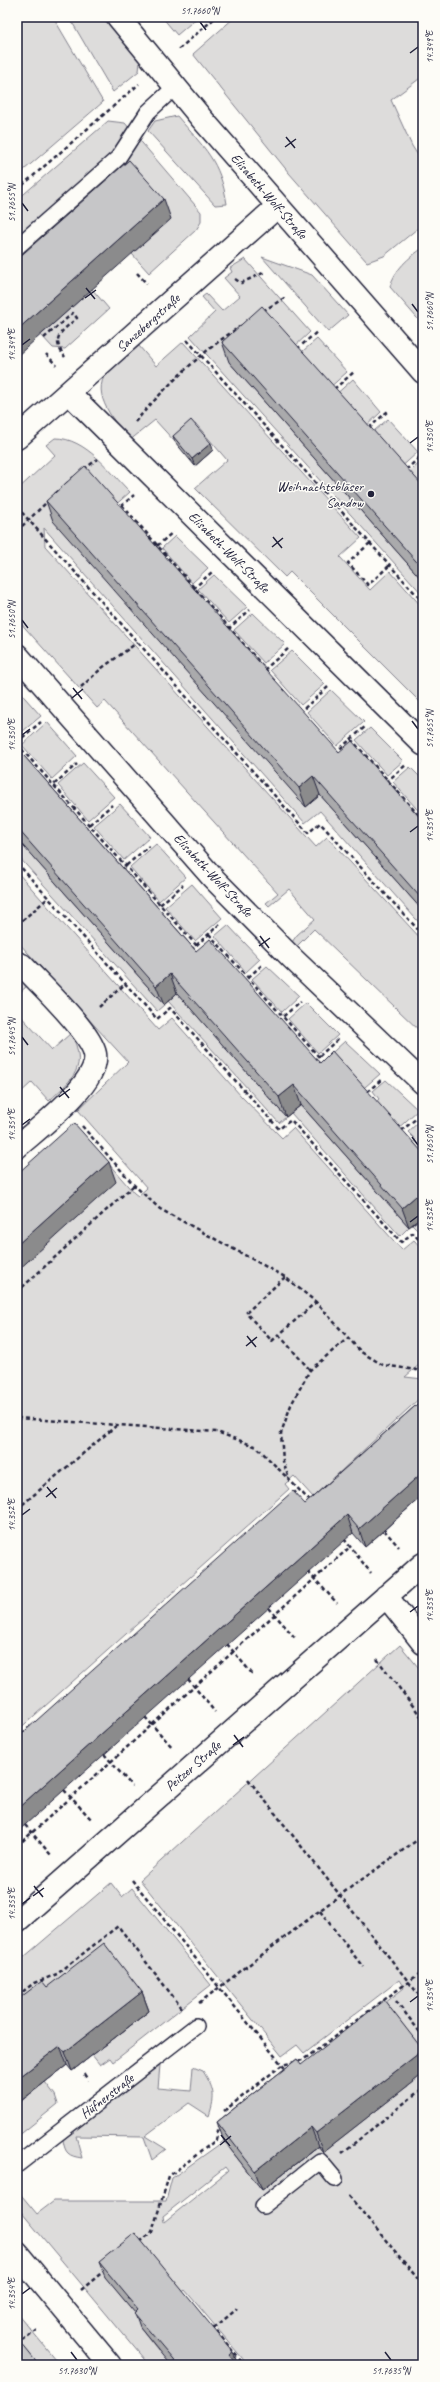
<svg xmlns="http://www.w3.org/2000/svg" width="440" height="2382" viewBox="0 0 440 2382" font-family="Caveat,sans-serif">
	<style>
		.green { fill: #dddcdb; stroke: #807f8b; fill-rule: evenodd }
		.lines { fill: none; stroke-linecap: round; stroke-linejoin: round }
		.lane-casing { stroke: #22223b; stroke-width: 18 }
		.street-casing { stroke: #22223b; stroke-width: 25 }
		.path { stroke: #22223b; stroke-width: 2.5; stroke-dasharray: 4 3; stroke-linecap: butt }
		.lane { stroke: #fdfcf7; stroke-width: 15 }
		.street { stroke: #fdfcf7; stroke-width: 22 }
		.wall { fill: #aaaaac; stroke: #22223b }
		.shaded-wall { fill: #8b8b8c; stroke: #22223b }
		.building { fill: #c6c6c8; stroke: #22223b }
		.ticks { fill: none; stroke: #22223b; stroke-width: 1.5 }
		.poi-dot { fill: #22223b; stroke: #fdfcf7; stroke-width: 1.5 }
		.labels { text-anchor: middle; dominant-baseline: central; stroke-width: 3; stroke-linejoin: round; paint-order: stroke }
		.street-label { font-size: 14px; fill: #22223b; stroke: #fdfcf7 }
		.poi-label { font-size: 14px; fill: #22223b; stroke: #fdfcf7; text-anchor: end }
		.neatline { fill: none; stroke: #22223b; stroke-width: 1.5 }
		.ticks-label { font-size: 10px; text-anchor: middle; fill: #22223b }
	</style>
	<rect width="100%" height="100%" fill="#fdfcf7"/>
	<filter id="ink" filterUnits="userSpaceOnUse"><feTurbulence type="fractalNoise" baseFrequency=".025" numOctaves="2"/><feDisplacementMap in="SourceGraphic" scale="8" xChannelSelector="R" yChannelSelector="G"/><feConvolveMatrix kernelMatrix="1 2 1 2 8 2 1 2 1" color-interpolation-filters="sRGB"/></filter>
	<g filter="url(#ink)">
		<path class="green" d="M17,17h36l50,85 -86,74z
			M69,17h29l13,8 29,37 -1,9 -26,21z
			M162,17h36l-21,18z
			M235,17h188v59l-32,24 21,46 11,17v61l-39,32 -17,6 -78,-89 -96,-119z
			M177,116c28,33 43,44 50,88l-12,1 -67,-74 7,-10z
			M108,121l17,2 76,89v10l-5,8 -47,43 -17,-19 39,-35 -154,66v-85z
			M423,248v77l-33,-38c4,-17 19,-30 33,-39z
			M262,257l50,18 36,40 -20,17z
			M245,259l65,73 -19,18 -62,12 194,219v14l-233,-259 25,-24 -13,-15 4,-3 16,17 18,-15 -16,-18 8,-6 -2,-4z
			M92,289l17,20 -44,40 -12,-1 -12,-13z
			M317,339l30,33 -20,18 -30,-34z
			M183,342l178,196 -21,19 30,33 20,-19 33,37v97l-133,-133 -5,5 -90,-89 32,-28 -31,-36 -21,18 -20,-22 -26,21c-12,-18 -40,-46 -22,-69 9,-9 22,-17 32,-26l17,20z
			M353,379l28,33 -19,18 -29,-33z
			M388,419l30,33 -20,18 -30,-34z
			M55,438c31,0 55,34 75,54l-18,16 194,299 14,-12 103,116v16l-103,-116 -15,12 -261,-295 1,18 271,301 11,-10 96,104v93l-109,-105 -18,18 -4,-5 5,-7 18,-16 -26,-30 -20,17 -3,-3 12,-10 -173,-192 -8,7 -80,-89v-129l38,-35 -9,-10z
			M423,460v39l-19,-22z
			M175,536l33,32 -16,15 -30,-35z
			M214,575l33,32 -18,16 -31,-34z
			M253,613l32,31 -21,19 -30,-33z
			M292,651l33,33 -24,21 -31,-35z
			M17,689l24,27 -24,20z
			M331,690l33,32 -27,24 -30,-34z
			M47,722l30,34 -25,23 -30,-34z
			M370,728l33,33 -16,14 -31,-35z
			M83,763l31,34 -26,23 -30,-35z
			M410,767l13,13v36l-30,-34z
			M120,804l30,33 -26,23 -30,-34z
			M17,839l147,166 -7,6 -140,-156z
			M156,844l30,33 -27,24 -29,-34z
			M17,872l141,158 14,-12 69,78 41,42 11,-10 109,122 12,-10 9,10v114h-3l-15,13 18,2v16l-110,102 -19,-21 -9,8 4,5 -272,242v-460l59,-145 58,67 4,3 9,-8 -69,-78 50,-48 -111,-121z
			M192,884l30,34 -27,23 -30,-34z
			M228,925l32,34 -14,13 -31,-36z
			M267,966l32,30 -17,16 -30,-33z
			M17,978l10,8 -10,9z
			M177,993l109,124 -7,6 -111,-122z
			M306,1003l32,32 -20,18 -30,-34z
			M17,1012l35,38 19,-17c17,35 3,44 -22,68l-17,-19 -15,14z
			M345,1041l35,33 -22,19 -34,-33z
			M386,1080l32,30 -25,23 -22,-26 8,-8 -6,-8z
			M300,1104l109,123 -9,9 -109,-123z
			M423,1118v48l-16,-18 9,-8 -8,-8z
			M422,1216h1v20l-11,-11z
			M400,1645l23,28v386l-113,3 94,-74 -5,-8 -95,73 -7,-8 -15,11 -142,-176z
			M111,1883l11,14 10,-9 79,97 -98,77 -3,-4 -10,7 -8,-10 57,-44 -132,14v-62z
			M160,2065l-2,23 33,3 2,-24 10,4c11,18 13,24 6,45l-20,-13 -44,33 21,13 -14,11 -8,-23 -68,-1 6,22c-14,-2 -17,-5 -19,-18z
			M423,2074v291h-175l-63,-75 -45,37 18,23 4,-3 15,18h-28l-132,-158v-17l20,24 17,-13h112l6,-23 52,-37 38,49 56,-44 5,6zM225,2167l3,4 -64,51 -1,-6z
			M45,2082l10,13 3,9 -41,33v-33z
			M17,2313l43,52h-28l-15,-19z"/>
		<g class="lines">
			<g class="lane-casing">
				<path id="lane" d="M17,247l101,-89 30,-46 27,-25
					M17,2165l179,-139
					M263,2206l57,-45 15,18"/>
			</g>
			<g class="street-casing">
				<path id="street" d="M118,17l84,102 221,253
					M69,393l354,351
					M17,438l261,-232
					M17,655l196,223 79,80 131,125
					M17,963l5,2c17,18 69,67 73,89 5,29 -58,75 -78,93
					M386,1596l37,47
					M17,1921l406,-357
					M17,2253l93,112"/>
			</g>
			<path class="path" d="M179,49l37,-32
				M17,190l122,-106
				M137,273l10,11
				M235,279l6,4 24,-11
				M263,311l23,-14
				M44,338l29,-25 4,5c-16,14 -27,19 -12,39
				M187,340l236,262
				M297,349l21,-18
				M46,354l10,11
				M334,389l20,-17
				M135,422c31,-36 69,-73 109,-98
				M369,428l19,-17
				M84,469l14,-10
				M406,470l17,-16
				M55,494l20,-18
				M122,505l146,167
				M121,506l13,-11
				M17,507l291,326 12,-10 103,112
				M17,531l32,-31
				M370,543l-22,20 20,22 22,-20
				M157,546l16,-14
				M193,589l19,-17
				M228,629l22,-19
				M264,670l25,-22
				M81,687l21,-19 36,-26
				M299,713l29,-26
				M351,739l72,81
				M17,742l24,-20
				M17,744l180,202
				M335,753l31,-27
				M386,782l21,-18
				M49,789l28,-25
				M84,829l28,-24
				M17,863l140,156 13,-11 109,121 12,-9 110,122 12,-9 10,11
				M121,870l28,-24
				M155,909l28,-24
				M17,925l31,-27
				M209,934l110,123
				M191,950l29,-26
				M243,982l19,-17
				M99,1007l26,-23
				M278,1021l22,-19
				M314,1061l24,-22
				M367,1092l14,-12
				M82,1126l52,59 26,24 125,68 31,25 45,50 22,13 40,6
				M401,1131l22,-18
				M285,1277l-39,36 26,28 44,-39
				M17,1292l117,-107
				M279,1335l31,35
				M17,1418l200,14 40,15 54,55
				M288,1476l-5,-15 -2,-28 10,-28 19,-35 38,-32
				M293,1494l6,-5
				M17,1509l100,-84
				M384,1530l15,17
				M344,1539l27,34
				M308,1572l29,31
				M269,1608l27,31
				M227,1644l27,32
				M377,1659l46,60
				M188,1679l27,33
				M145,1717l28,31
				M17,1738l15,-13
				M104,1754l28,32
				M248,1779l175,221
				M64,1790l28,30
				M25,1825l26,30
				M17,1846l334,-300
				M132,1880l155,191
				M320,1911l43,56
				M17,1996l17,-13 23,-9 61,-48 64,82
				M396,2001l27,35
				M199,2003l141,-108 83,-59
				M84,2074l4,6
				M224,2111l58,-46 21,-5 120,-89
				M342,2153l81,-65
				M349,2196l74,89
				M140,2242l12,-10 17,-56 47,-36 3,-14
				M81,2290l24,-20
				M214,2328l23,-19
				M212,2329l2,-1 30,37
				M17,2345l21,-17"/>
			<use href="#lane" class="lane"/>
			<use href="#street" class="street"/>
		</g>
		<path class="wall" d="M222,342l201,144v95l-194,-219z
			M173,436l40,14 -18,16 -20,-24z
			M46,501l293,251 84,69v90l-103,-116 -14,12 -253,-286z
			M17,748l179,203 124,112 103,90v63l-14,11 -108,-122 -15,12 -109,-124 -13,12 -147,-166z
			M423,1399v96l-58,52 -12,-14 -48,-29z
			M47,1987l95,5 7,19 -77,60 -5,-6 -50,39v-104z
			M297,2059l26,93 -5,-6 -56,44 -38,-49 -7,-19z
			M99,2262l139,103h-67l-31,-38 -5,-14 -30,-36z"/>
		<path class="shaded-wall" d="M164,199l7,20 -154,137v-26z
			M211,443l2,7 -18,16 -3,-7z
			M313,776l7,19 -14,12 -7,-19z
			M170,974l7,19 -13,12 -8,-19z
			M294,1085l7,20 -15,12 -7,-20z
			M109,1162l7,20 -99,89v-26z
			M416,1196l7,20 -14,11 -7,-19z
			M423,1472v23l-58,52 -6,-18z
			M347,1515l6,18 -336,299v-23z
			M142,1992l7,19 -77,60 -7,-19z
			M60,2046l7,19 -50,39v-25z
			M423,2050v24l-100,78 -7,-19z
			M311,2127l7,19 -56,44 -7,-19z
			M233,2352l5,13h-6l-3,-10z"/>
		<path class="building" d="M129,160l35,39 -147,131v-71z
			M262,306l161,180v83l-201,-227z
			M191,420l20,23 -19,16 -19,-23z
			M85,466l254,286 13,-11 71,80v76l-2,1 -108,-122 -14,12 -253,-287z
			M17,748l179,203 14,-12 110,124 12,-12 91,102v52l-7,-9 -14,12 -108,-123 -15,12 -109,-123 -14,12 -139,-158z
			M74,1123l35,39 -92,83v-71z
			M423,1399v73l-64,57 -12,-14 -330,294v-71l276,-247 12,13z
			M104,1943l38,49 -77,60 -5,-6 -43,33v-79l25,-19 5,6z
			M384,2000l39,50 -107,83 -5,-6 -56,44 -38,-49 80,-63 4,6z
			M135,2233l98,119 -4,3 8,10h-59l-44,-52 4,-4 -39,-47z
			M17,2338l21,26 -1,1h-20z"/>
	</g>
	<path class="ticks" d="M200,22l6,8M410,53l8,-6M286,137l9,11M285,147l11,-8M22,203l6,8M86,288l9,11M85,298l11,-8M412,304l6,8M22,345l8,-6M410,443l8,-6M273,537l9,11M272,547l11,-9M22,620l6,8M73,688l9,11M72,698l11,-9M412,721l6,8M22,735l8,-6M410,832l8,-6M260,936l9,12M259,946l11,-8M22,1037l6,8M60,1087l9,11M59,1097l11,-8M22,1125l8,-6M412,1137l6,8M410,1222l8,-6M247,1336l9,11M246,1346l11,-9M47,1487l9,11M46,1497l11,-9M22,1515l8,-6M410,1612l8,-6M234,1735l9,12M233,1745l11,-8M34,1886l9,11M33,1896l11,-8M22,1904l8,-6M410,2002l8,-6M221,2135l9,11M220,2145l11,-9M22,2294l8,-6M71,2352l6,8M385,2352l6,8"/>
	<circle class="poi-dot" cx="371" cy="494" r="4"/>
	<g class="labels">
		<g class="street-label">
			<text transform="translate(269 196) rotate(49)">Elisabeth-Wolf-Straße</text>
			<text transform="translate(148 323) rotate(-42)">Sanzebergstraße</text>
			<text transform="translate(229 552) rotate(45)">Elisabeth-Wolf-Straße</text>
			<text transform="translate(213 875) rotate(47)">Elisabeth-Wolf-Straße</text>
			<text transform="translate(193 1766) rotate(-41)">Peitzer Straße</text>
			<text transform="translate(107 2096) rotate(-38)">Hüfnerstraße</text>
		</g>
		<g class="poi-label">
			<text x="363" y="486">Weihnachtsbläser<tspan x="363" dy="16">Sandow</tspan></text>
		</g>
	</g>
	<rect width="440" height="2382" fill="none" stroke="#fdfcf7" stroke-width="44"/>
	<rect x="22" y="22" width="396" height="2338" class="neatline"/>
	<g class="ticks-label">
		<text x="200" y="14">51.7660°N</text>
		<text transform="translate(429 47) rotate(-90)" y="4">14.349°E</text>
		<text transform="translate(11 203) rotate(-90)" y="4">51.7655°N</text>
		<text transform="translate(429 312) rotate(-90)" y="4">51.7660°N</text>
		<text transform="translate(11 345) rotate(-90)" y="4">14.349°E</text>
		<text transform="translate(429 437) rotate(-90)" y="4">14.350°E</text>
		<text transform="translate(11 620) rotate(-90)" y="4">51.7650°N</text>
		<text transform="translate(429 729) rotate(-90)" y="4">51.7655°N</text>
		<text transform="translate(11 735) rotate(-90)" y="4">14.350°E</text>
		<text transform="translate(429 826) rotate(-90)" y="4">14.351°E</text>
		<text transform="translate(11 1037) rotate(-90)" y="4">51.7645°N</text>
		<text transform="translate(11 1125) rotate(-90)" y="4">14.351°E</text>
		<text transform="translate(429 1145) rotate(-90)" y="4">51.7650°N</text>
		<text transform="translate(429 1216) rotate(-90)" y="4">14.352°E</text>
		<text transform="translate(11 1515) rotate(-90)" y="4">14.352°E</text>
		<text transform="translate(429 1606) rotate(-90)" y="4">14.353°E</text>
		<text transform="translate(11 1904) rotate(-90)" y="4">14.353°E</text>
		<text transform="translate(429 1996) rotate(-90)" y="4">14.354°E</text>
		<text transform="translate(11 2294) rotate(-90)" y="4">14.354°E</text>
		<text x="77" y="2374">51.7630°N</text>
		<text x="391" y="2374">51.7635°N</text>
	</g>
</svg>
